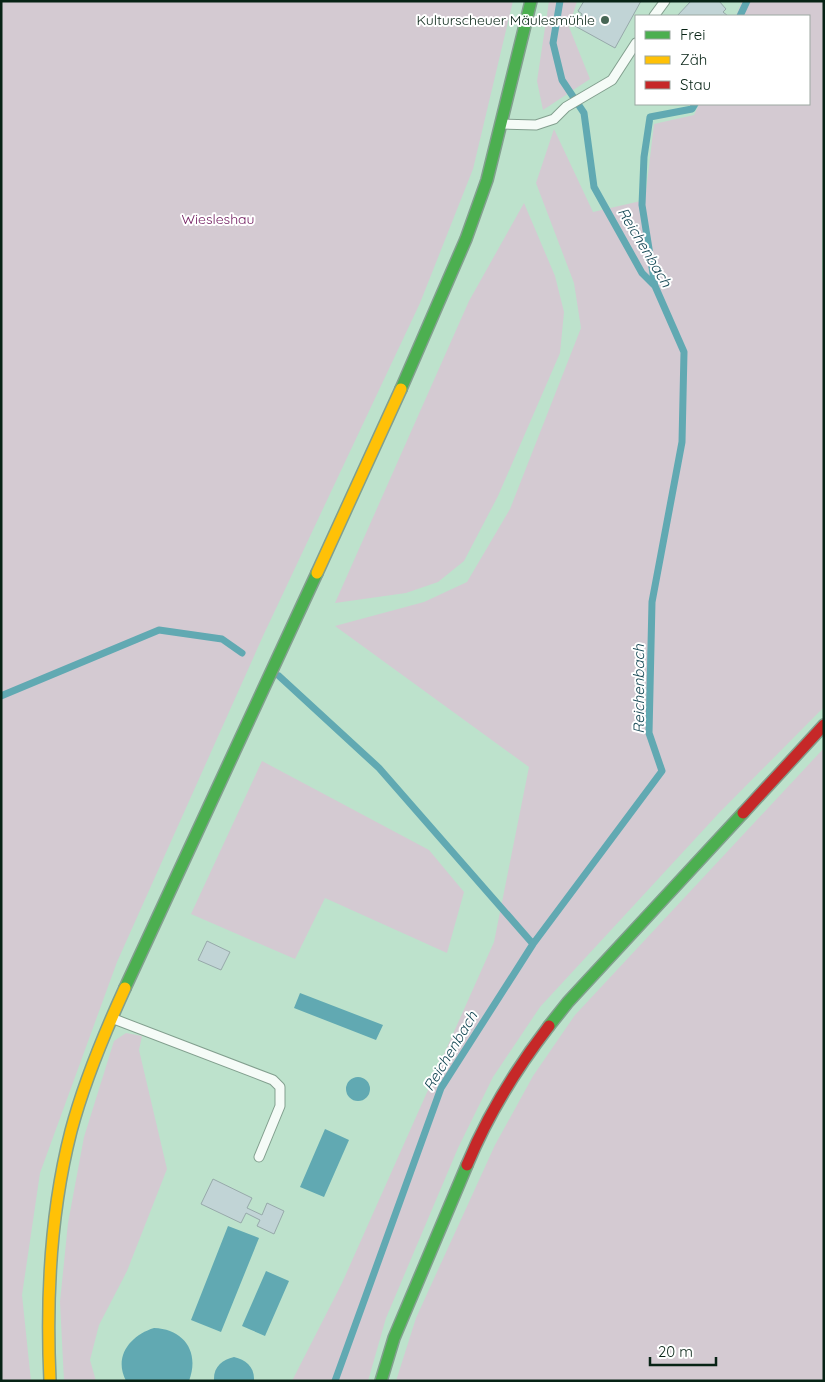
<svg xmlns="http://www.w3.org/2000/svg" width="825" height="1382" viewBox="0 0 825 1382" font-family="Quicksand,sans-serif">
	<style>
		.green { fill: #d4cad2 }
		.water { fill: #61a9b2 }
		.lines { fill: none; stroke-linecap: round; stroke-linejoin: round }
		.stream { stroke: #61a9b2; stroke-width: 7 }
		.building { fill: #c1d4d6; stroke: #97a9aa }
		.lane-casing { stroke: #829f8e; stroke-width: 11 }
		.fast-casing { stroke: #829f8e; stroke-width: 14 }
		.slow-casing { stroke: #829f8e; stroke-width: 14 }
		.jam-casing { stroke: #829f8e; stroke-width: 14 }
		.lane { stroke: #f5fbf7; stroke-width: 9 }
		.fast { stroke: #4caf50; stroke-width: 11 }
		.slow { stroke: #ffc107; stroke-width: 11 }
		.jam { stroke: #c62828; stroke-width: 11 }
		.poi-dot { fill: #476655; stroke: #fff; stroke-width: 2 }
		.labels { text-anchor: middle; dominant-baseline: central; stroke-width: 4; stroke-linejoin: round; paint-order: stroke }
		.poi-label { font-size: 14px; fill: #072315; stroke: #fff; text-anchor: end }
		.park-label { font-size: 14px; fill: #6e185c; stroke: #fff }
		.water-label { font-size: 15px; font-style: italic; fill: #164855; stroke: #fff }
	</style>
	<rect width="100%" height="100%" fill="#bde2cc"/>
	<path class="green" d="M1,1h512l-40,168 -53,134 -157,333 -146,326 -77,211 -18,122 9,86h-30z
		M549,1h28l-8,26 21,52 -47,31 -6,-29z
		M742,1h82l-2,276 2,13v417l-105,106 -179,194 -47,70 -35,71 -72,170 -18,63h-76l50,-98 152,-341 35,-175 -194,-141 89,-24 43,-20 43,-73 71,-181 -7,-45 -38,-100 18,-54 39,83 52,-12 9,-76 40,-9 5,-11h110v-88h-73z
		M524,203l31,73 9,36 -4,41 -62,143 -34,65 -26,21 -32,11 -71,10 134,-302z
		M824,748v633h-428l20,-63 79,-173 38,-69 42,-61z
		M262,761l167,89 35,42 -17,61 -122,-55 -30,61 -104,-45z
		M126,1033l16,3 -3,14 28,119 -40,102 -28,54 -9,35 6,21h-32l-4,-79 8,-79 16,-86 30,-96z"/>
	<path class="water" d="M300,993l83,32 -7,15 -82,-32z
		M346 1089a12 12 0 1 1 24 0a12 12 0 1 1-24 0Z
		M325,1129l24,11 -25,57 -24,-10z
		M228,1226l31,12 -38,94 -30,-12z
		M266,1271l23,10 -24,55 -23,-10z
		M154,1328c30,1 46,24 35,53h-63c-13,-25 5,-46 28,-53z
		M234,1357c12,3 21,10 20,24h-40c-1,-14 8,-21 20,-24z"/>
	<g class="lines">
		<path class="stream" d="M740,16l7,-15
			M655,286l-13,-81 2,-48 6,-40 42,-8 3,-5
			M279,676l100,92 154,176
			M1,696l158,-66 63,9 20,14
			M335,1381l106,-293 92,-144 129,-173 -13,-38 3,-131 30,-160 2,-90 -29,-66 -13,-13 -48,-86 -10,-74 -22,-33 -9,-37 7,-42"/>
	</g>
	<path class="building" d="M584,1h57l-26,47 -40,-22 7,-12 -4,-3z
		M691,1h28l7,8 -3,3 5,4h-51z
		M207,941l23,11 -9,18 -23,-10z
		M213,1179l39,19 -5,10 15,7 5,-12 17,8 -10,23 -17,-8 3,-6 -14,-7 -5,10 -40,-19z"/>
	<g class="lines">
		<g class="lane-casing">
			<path id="lane" d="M654,16l11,-15
				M502,124l34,1 18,-6 12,-12 46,-27 24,-37
				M114,1019l159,61 7,7v19l-21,51"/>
		</g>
		<g class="fast-casing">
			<path id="fast" d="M401,389l65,-150 21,-59 44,-179
				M125,988l192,-415
				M549,1026l19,-24 175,-189
				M381,1381l13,-43 73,-173"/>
		</g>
		<g class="slow-casing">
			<path id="slow" d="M317,573l84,-184
				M50,1381c-4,-85 0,-168 21,-250 13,-49 33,-97 54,-143"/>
		</g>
		<g class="jam-casing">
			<path id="jam" d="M743,813l81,-88
				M467,1165c21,-51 49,-96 82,-139"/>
		</g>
		<use href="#lane" class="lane"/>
		<use href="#fast" class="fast"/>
		<use href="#slow" class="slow"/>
		<use href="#jam" class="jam"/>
	</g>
	<circle class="poi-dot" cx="605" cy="20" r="5"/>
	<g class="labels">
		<g class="poi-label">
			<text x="595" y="20">Kulturscheuer Mäulesmühle</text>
		</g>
		<g class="park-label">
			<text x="218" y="219">Wiesleshau</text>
		</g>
		<g class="water-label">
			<text transform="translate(645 247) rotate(59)">Reichenbach</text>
			<text transform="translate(638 689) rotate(-90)">Reichenbach</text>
			<text transform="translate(450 1051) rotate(-59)">Reichenbach</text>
		</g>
	</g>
	<rect width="825" height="1382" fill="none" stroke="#072315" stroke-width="5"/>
	<rect x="635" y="15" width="175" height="90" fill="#ffffff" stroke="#9ca7a1"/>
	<rect x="645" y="31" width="25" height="8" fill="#4caf50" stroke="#9ca7a1"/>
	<text x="680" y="40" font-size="15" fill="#072315">Frei</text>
	<rect x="645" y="56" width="25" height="8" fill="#ffc107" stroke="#9ca7a1"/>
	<text x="680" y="65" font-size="15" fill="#072315">Zäh</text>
	<rect x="645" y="81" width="25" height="8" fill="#c62828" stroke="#9ca7a1"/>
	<text x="680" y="90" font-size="15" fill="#072315">Stau</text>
	<path d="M650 1357v8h66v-8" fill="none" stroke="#072315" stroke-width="2.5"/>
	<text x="658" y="1357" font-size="15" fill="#072315" stroke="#ffffff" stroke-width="4" paint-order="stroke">20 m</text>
</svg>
